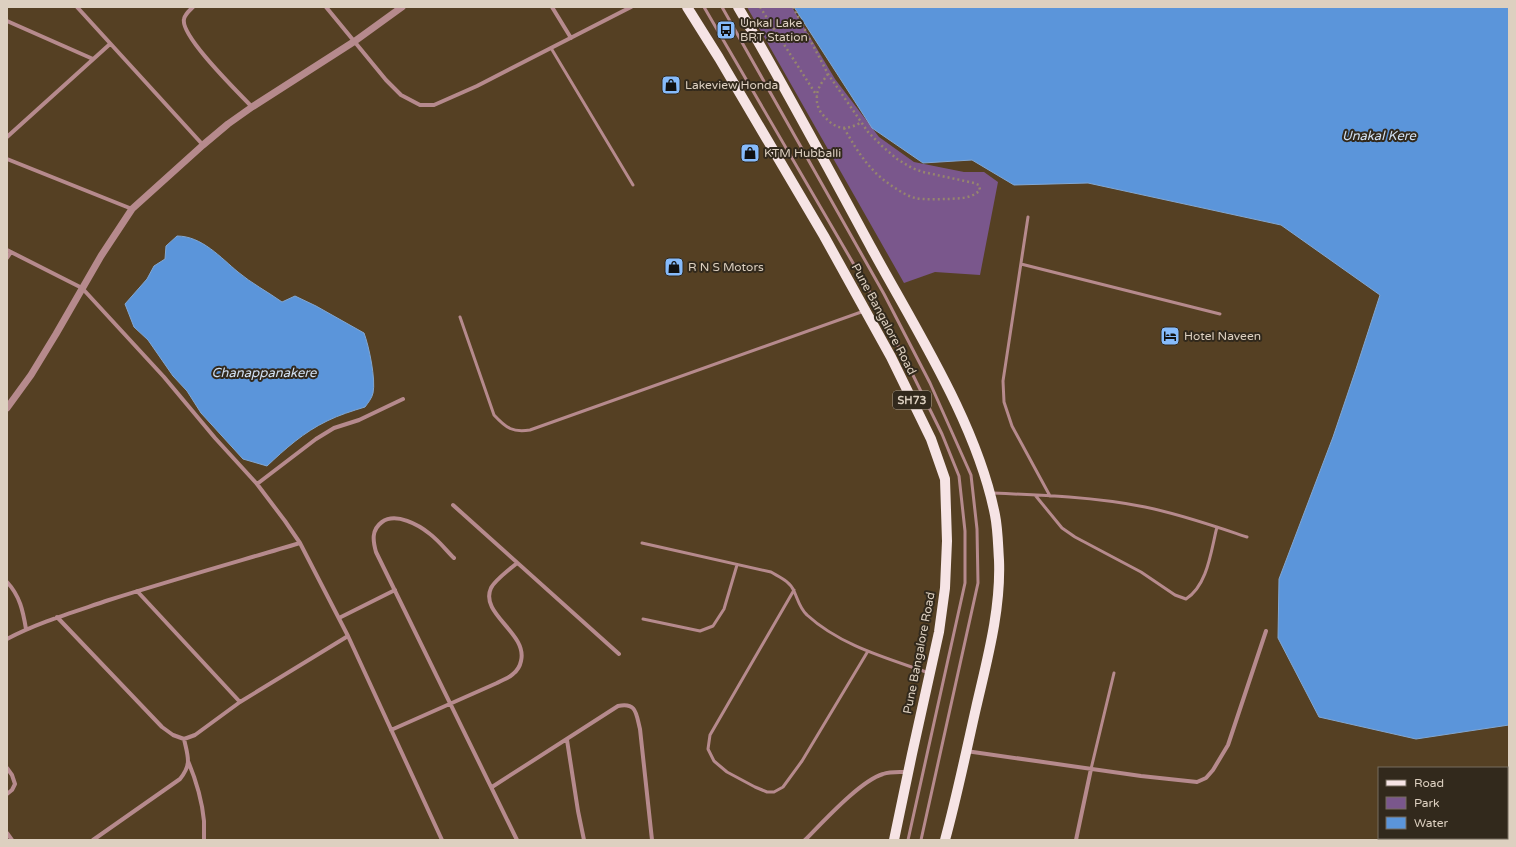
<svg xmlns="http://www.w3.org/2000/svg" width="1516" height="847" viewBox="0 0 1516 847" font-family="'Varela Round',sans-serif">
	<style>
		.green { fill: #7a578c }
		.water { fill: #5b95da; stroke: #82a7d2 }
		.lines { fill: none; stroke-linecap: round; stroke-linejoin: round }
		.path { stroke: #96856e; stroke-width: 2.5; stroke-dasharray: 2 3; stroke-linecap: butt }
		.service { stroke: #b68a8d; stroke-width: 3 }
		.minor { stroke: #b68a8d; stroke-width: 4 }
		.tertiary { stroke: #b68a8d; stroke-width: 7 }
		.primary { stroke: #f6e4e5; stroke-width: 10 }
		.labels { text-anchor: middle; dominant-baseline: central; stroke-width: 4; stroke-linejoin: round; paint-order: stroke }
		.shield { fill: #32291c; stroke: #aa9e8f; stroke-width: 1 }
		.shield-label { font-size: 11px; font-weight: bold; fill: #ddd0c0 }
		.poi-label { font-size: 12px; fill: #ddd0c0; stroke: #32291c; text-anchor: start }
		.street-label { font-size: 12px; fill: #ddd0c0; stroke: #32291c }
		.water-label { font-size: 13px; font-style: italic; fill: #d1e0f2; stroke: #32291c }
	</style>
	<rect width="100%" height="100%" fill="#554023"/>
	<path class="green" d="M747,7h45l43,72 44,58 35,25 50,10h20l14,10 -18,93 -45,-3 -31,11z"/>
	<path class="water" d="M794,7h715v718l-93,14 -97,-22 -41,-79 1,-59 54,-142 23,-68 24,-74 -99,-70 -193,-42 -74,2 -42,-25 -49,3 -51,-35z
		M177,236c25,0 44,22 61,36 13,11 30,20 44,30l13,-6 21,10 48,27c5,13 12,47 9,60 -1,5 -5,10 -8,14 -13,4 -26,8 -38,14 -23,11 -42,28 -60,45l-24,-7 -42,-46 -14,-22 -14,-15 -25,-36 -14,-13 -9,-23 22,-25 7,-13 11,-7 1,-13z"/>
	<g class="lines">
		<path class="path" d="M760,7l57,89
			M793,7l35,67 40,58 14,14 15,13 15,9 11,4 51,11 5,2 1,5c-9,9 -20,8 -31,9 -11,0 -24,1 -34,-1 -7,-2 -14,-6 -20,-10 -25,-16 -36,-34 -51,-60
			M828,74c-5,7 -11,14 -11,22 -1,8 2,15 7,20 12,14 22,15 38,6"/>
		<path class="service" d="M704,7l170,292 34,66 34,69 17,42 6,55v52l-57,257
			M722,7l162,287 46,89 41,92 6,54 1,54 -57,257
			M551,48l82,137
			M1028,217l-25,164 1,21 8,24 38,70
			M1021,264l199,50
			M460,317l34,98c12,13 19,18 36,15l334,-119
			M991,493c51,2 104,4 154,14 35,7 69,19 102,30
			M1035,495l27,33 13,9 66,35 34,23 11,4c22,-14 25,-49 31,-72
			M642,543l129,29c8,5 19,9 23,19 4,9 6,18 13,24 34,31 80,43 122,58
			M794,590l-84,145 -2,14 6,12 13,11 28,15 12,5h7l9,-5 19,-26 66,-110
			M643,619l57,12 13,-5 11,-17 13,-44
			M1091,769l23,-96"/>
		<path class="minor" d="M77,7l126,138
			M193,7c-4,4 -8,7 -9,12 -4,17 55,74 68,88
			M326,7l60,73 15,15 19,10h14l43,-19 154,-79
			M552,7l19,31
			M7,21l86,38
			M7,137l103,-93
			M7,159l125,50
			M7,250l75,38 82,89 51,61 42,46 28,37 15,22 48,93 94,204
			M7,258l4,-6
			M257,484l59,-45 18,-11 25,-8 44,-21
			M453,505l166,149
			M454,558c-8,-8 -15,-17 -24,-24 -11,-9 -34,-22 -48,-12 -11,8 -9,19 -6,30l141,288
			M7,582c13,14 16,29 19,47
			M137,591l103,111
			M57,617l105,110 11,8 11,4 11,-4 45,-33 108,-66
			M339,618l56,-28
			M7,639c32,-17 67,-27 102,-39 63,-20 127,-38 191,-57
			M391,730l106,-47c5,-3 12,-5 16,-9 5,-4 7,-8 8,-13 7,-28 -42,-47 -30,-73 4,-8 19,-19 26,-25
			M567,740l11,71 6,29
			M966,751l175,25 56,6 9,-4 7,-8 15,-25 38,-114
			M188,761c8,19 14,39 16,60 0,6 0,13 0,19
			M7,768l5,7 3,9 -3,6 -5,4
			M492,787l126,-81c19,-4 18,8 22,23l12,111
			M7,833l5,7
			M93,840l87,-61c12,-15 8,-22 4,-40
			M805,840c18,-18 55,-59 78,-66 8,-3 17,-2 25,-2
			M1076,840l15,-71"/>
		<path class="tertiary" d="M7,408l24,-33 25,-41 45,-78 31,-47 71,-64 25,-21 24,-17 103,-66 47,-34"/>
		<path class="primary" d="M687,7l32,51 105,178 67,121 40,82 14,40 2,62 -2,47 -6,44 -27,122 -18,86
			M738,7c47,80 90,161 134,242 44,81 105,175 123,266 3,15 3,31 4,45 2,50 -12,100 -23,148 -10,44 -19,88 -31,132"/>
	</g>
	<defs>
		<g id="bus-square" transform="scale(1)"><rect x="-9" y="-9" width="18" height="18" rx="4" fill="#86bbfb" stroke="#32291c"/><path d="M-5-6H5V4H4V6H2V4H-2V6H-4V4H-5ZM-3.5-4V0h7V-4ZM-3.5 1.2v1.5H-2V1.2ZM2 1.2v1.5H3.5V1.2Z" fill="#111"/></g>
		<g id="shop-square" transform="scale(1)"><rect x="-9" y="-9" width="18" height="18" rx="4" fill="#86bbfb" stroke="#32291c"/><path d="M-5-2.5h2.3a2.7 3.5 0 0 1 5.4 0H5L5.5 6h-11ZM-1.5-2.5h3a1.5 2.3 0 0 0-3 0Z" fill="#111"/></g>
		<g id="hotel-square" transform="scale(1)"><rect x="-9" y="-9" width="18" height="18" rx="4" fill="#86bbfb" stroke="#32291c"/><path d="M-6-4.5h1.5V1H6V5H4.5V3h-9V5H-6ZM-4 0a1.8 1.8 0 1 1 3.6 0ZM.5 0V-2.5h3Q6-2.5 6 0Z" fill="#111"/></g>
	</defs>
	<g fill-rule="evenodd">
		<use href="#bus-square" x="726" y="30"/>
		<use href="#shop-square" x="671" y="85"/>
		<use href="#shop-square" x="750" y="153"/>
		<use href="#shop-square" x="674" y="267"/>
		<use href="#hotel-square" x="1170" y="336"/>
	</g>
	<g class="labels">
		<rect class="shield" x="893" y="391" width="38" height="18" rx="3"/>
		<g class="shield-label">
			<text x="912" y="400">SH73</text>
		</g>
		<g class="poi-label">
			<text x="740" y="23">Unkal Lake<tspan x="740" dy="14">BRT Station</tspan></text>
			<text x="685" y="85">Lakeview Honda</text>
			<text x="764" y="153">KTM Hubballi</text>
			<text x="688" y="267">R N S Motors</text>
			<text x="1184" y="336">Hotel Naveen</text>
		</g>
		<g class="street-label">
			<text transform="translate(884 319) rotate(62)">Pune Bangalore Road</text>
			<text transform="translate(919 653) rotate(-79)">Pune Bangalore Road</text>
		</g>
		<g class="water-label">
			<text x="1379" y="136">Unakal Kere</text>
			<text x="264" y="373">Chanappanakere</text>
		</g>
	</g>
	<rect width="1516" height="847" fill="none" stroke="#ddd0c0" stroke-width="16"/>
	<rect x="1378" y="767" width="130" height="72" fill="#32291c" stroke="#766c5e"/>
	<rect x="1386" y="780" width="20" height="6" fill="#f6e4e5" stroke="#766c5e"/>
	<text x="1414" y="787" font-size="12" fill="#ddd0c0">Road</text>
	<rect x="1386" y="797" width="20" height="12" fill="#7a578c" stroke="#766c5e"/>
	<text x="1414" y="807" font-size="12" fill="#ddd0c0">Park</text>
	<rect x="1386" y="817" width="20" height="12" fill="#5b95da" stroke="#766c5e"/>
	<text x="1414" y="827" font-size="12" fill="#ddd0c0">Water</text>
</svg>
